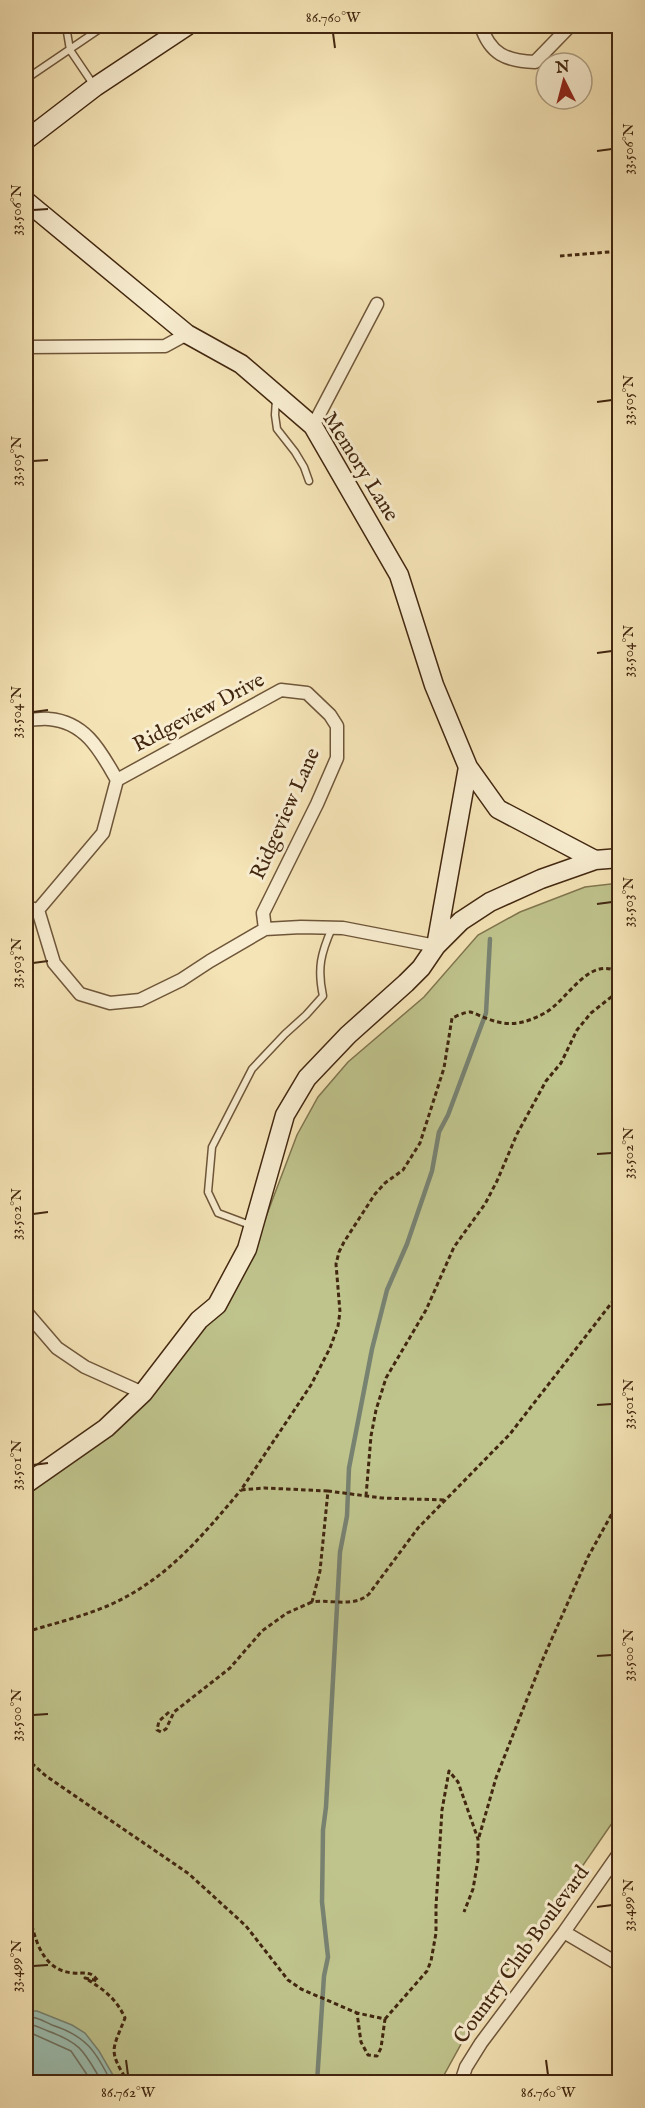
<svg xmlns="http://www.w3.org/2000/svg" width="645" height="2108" viewBox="0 0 645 2108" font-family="'IM FELL English',serif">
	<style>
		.green { fill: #bfc38c; stroke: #80754e; stroke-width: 1.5 }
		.water { fill: #9cbeb1; stroke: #788271; stroke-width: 1.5 }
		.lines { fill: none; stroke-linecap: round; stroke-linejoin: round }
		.shore { stroke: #6f7260; stroke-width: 1.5 }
		.stream { stroke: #788271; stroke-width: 4.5 }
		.lane-casing { stroke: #6f563a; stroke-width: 9 }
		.street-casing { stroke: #6f563a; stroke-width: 15 }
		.secondary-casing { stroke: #422710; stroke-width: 21 }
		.path { stroke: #422710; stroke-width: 3; stroke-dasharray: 4.5 3; stroke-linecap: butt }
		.lane { stroke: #f8edd0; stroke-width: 6 }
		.street { stroke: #f8edd0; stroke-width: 12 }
		.secondary { stroke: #f8edd0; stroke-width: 18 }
		.ticks { fill: none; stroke: #422710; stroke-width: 2 }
		.labels { text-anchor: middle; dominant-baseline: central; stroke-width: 6; stroke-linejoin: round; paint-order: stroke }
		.street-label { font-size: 21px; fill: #422710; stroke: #f8edd0 }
		.neatline { fill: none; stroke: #422710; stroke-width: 2 }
		.ticks-label { font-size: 15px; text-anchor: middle; fill: #422710 }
	</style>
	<rect width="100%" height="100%" fill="#f5e4b6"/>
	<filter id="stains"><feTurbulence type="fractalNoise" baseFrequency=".00333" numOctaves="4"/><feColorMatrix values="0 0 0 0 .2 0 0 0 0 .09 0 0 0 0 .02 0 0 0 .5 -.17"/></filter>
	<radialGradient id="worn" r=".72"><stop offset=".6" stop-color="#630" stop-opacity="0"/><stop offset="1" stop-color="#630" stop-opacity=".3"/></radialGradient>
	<path class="green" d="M619,883v930l-62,90 -4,13 -6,3 -59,76 -45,82v5h-417v-591l84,-58 143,-182 44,-116 21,-38 30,-35 76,-65 54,-62 42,-23 65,-25z"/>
	<path class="water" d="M26,2011h11l35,14 13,8 14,18 18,31h-91z"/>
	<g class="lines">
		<path class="shore" d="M26,2017c10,-1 17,4 26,8 34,11 44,26 59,57
			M26,2024c8,0 14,4 22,7 35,13 36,21 54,51
			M26,2033h5l40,18 21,31"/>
		<path class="stream" d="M317,2082l7,-106 4,-19 -6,-55 1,-72 3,-23 14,-255 7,-36 2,-48 23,-119 15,-59 20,-46 25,-73 7,-39 9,-17 38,-102 4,-74"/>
		<g class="lane-casing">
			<path id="lane" d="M66,26l4,24 23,34
				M26,34l12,-8
				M26,79l78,-53
				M276,399l-1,16 2,14 18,23 9,15 5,14
				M250,1225l-32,-12 -10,-21 4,-45 40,-78 33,-35 21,-19 17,-19c-6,-28 -2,-43 9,-68"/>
		</g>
		<g class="street-casing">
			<path id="street" d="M481,26c9,28 25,35 54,36l35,-36
				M26,347l139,-1 22,-12
				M313,426l64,-122
				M26,720c7,0 16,-2 23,-1 37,3 52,33 68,61l-14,53 -65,77 16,53 26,31 30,9 30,-3 41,-20 29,-19 55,-32 36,-2 42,1 93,18
				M117,780l164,-90 26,3 23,22 7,11v32l-20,46 -54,109 2,16
				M26,907l12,3
				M26,1312l31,36 28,19 58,26
				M564,1932l56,33
				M461,2082l5,-15 15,-24 83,-111 56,-80"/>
		</g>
		<g class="secondary-casing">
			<path id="secondary" d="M26,140l69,-53 92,-61
				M26,201l161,133 54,30 72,62 86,149 35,110 34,82 30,42 97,51
				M436,946l25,-25 29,-19 51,-23 54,-19 25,-2
				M26,1484l80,-56 37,-35 56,-73 18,-15 30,-56 38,-134 22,-37 41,-43 58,-52 15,-15 15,-22 32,-179"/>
		</g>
		<path class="path" d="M560,256l60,-5
			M328,1491l-63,-3 -24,2 70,-105 19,-37 8,-22 2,-14 -4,-48 3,-12 5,-10 31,-48 10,-11 18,-13 17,-27 24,-75 8,-50c5,-2 13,-6 18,-6 5,1 12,5 18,7 22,8 36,5 57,-6 24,-14 44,-59 75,-40
			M366,1496l5,-60 5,-26 10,-32 40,-68 28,-63 31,-43 12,-23 20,-47 29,-53 15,-18 16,-33 14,-17 24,-19 5,-7
			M444,1500l-62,-2 -54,-7 -8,80 -8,31c19,-3 42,6 57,-8l49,-66 92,-94 110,-142
			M26,1632c29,-9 60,-16 88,-29 55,-26 89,-68 127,-113
			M169,1712l-10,9 -2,9 4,2 5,-3 8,-17 56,-44 32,-37 25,-18 25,-11
			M26,1758l20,18 143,98 57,52 42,54 13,9 56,24 4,29 7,13 9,1 4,-8 4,-29 -28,-6
			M479,1837l17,-59 46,-117 46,-104 32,-58
			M26,1896c6,29 10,74 47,77 11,1 18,-3 25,8l-13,-3c18,11 31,20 40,40 -13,33 -17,32 3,64
			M385,2019l42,-48 4,-10 5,-28v-27l6,-96 7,-39 9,11 20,57v21l-5,29 -9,23"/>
		<use href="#lane" class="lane"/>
		<use href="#street" class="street"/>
		<use href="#secondary" class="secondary"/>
	</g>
	<path class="ticks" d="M333,33l2,15M597,151l15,-2M33,210l15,-1M597,402l15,-2M33,461l15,-1M597,653l15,-2M33,712l15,-2M597,904l15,-2M33,963l15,-2M597,1154l15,-1M33,1214l15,-2M597,1405l15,-1M33,1465l15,-2M597,1656l15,-1M33,1715l15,-1M597,1907l15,-2M33,1966l15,-1M126,2060l2,15M546,2060l2,15"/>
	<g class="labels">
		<g class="street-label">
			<text transform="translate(360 467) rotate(58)">Memory Lane</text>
			<text transform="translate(199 713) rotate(-28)">Ridgeview Drive</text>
			<text transform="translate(286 814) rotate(-66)">Ridgeview Lane</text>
			<text transform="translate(522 1955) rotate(-54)">Country Club Boulevard</text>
		</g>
	</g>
	<rect width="645" height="2108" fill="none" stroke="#f5e4b6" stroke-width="66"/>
	<g transform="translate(564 81) rotate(354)"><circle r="28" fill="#f8edd0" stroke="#af9e83" stroke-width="1.5"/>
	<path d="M0-4.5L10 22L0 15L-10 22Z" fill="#8f2418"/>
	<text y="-9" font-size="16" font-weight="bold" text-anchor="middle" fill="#422710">N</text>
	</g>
	<rect x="33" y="33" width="579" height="2042" class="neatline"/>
	<g class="ticks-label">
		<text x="333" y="22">86.760°W</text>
		<text transform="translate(628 149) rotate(-90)" y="5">33.506°N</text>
		<text transform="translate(16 210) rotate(-90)" y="5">33.506°N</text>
		<text transform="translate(628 400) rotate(-90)" y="5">33.505°N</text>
		<text transform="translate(16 461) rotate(-90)" y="5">33.505°N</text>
		<text transform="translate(628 651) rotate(-90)" y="5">33.504°N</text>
		<text transform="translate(16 712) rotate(-90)" y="5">33.504°N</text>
		<text transform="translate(628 902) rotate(-90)" y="5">33.503°N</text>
		<text transform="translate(16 963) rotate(-90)" y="5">33.503°N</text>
		<text transform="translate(628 1153) rotate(-90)" y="5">33.502°N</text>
		<text transform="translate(16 1214) rotate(-90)" y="5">33.502°N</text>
		<text transform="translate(628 1404) rotate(-90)" y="5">33.501°N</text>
		<text transform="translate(16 1465) rotate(-90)" y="5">33.501°N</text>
		<text transform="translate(628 1655) rotate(-90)" y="5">33.500°N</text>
		<text transform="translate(16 1715) rotate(-90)" y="5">33.500°N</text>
		<text transform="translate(628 1905) rotate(-90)" y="5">33.499°N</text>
		<text transform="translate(16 1966) rotate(-90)" y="5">33.499°N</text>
		<text x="128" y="2097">86.762°W</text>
		<text x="548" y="2097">86.760°W</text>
	</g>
	<rect width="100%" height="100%" filter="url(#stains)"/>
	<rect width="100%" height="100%" fill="url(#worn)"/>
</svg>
